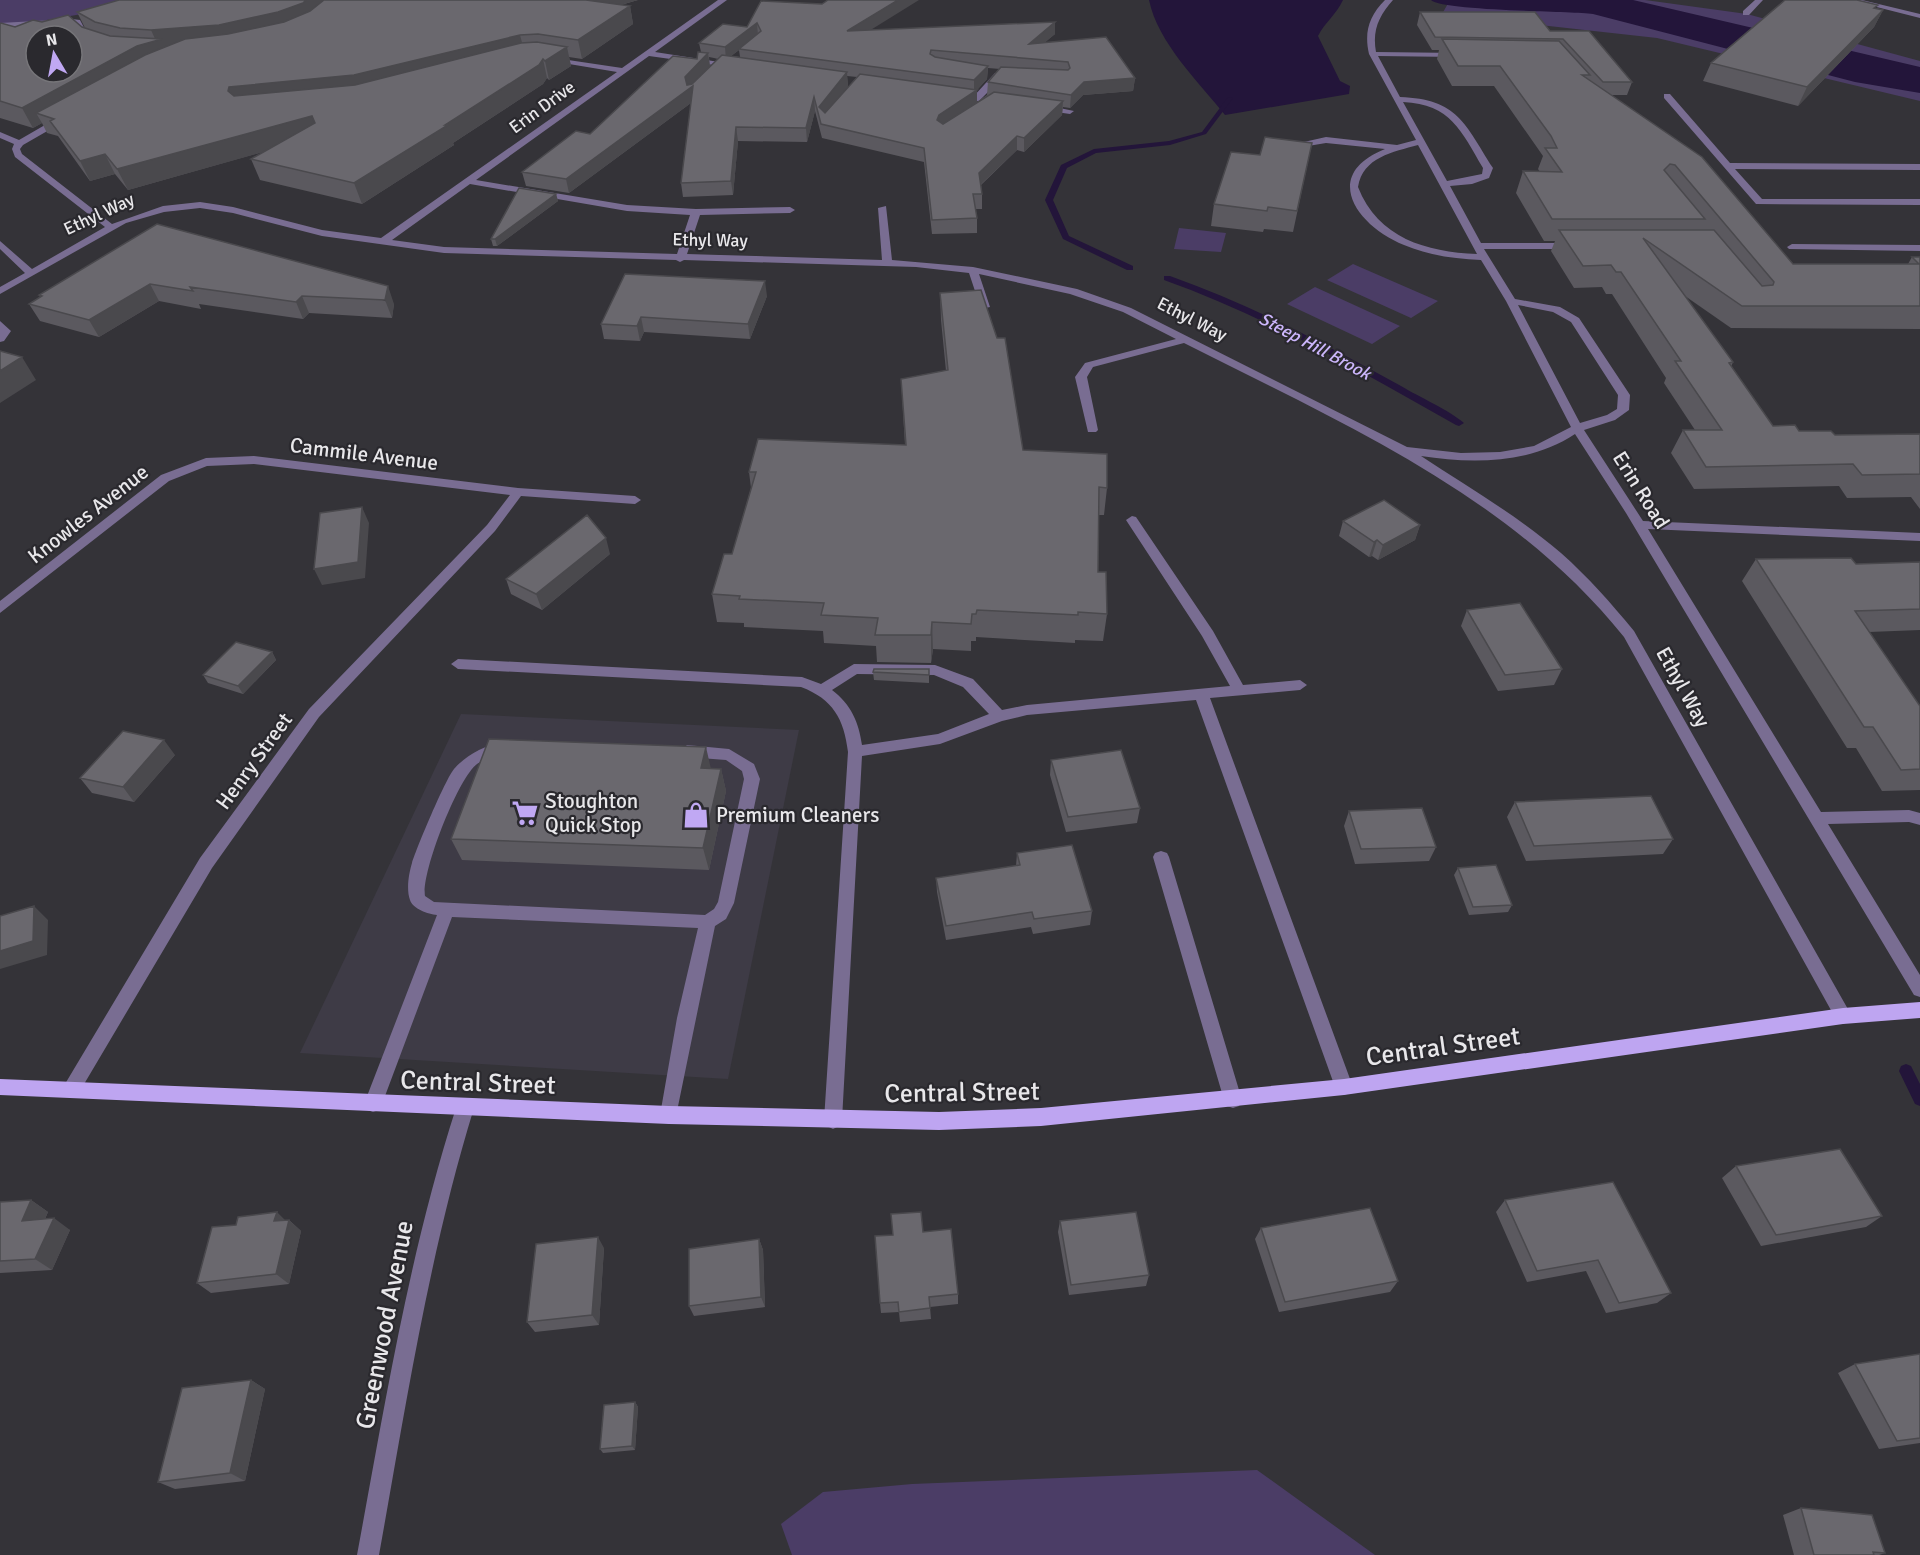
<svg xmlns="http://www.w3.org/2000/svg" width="1920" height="1555" viewBox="0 0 1920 1555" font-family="Signika,sans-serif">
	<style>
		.built { fill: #3e3b46 }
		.green { fill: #4b3d66 }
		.water { fill: #23153a }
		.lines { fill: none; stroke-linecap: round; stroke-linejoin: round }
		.stream { fill: #23153a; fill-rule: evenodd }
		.minor { fill: #796d92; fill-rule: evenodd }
		.major { fill: #bea5f1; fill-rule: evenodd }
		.wall { fill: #5b595f; fill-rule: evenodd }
		.shaded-wall { fill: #4a494d }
		.building { fill: #6a686e; stroke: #4a494d; stroke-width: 1.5; fill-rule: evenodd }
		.labels { text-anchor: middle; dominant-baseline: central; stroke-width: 4.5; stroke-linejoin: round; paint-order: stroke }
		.far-street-label { font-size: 18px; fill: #e8e7ea; stroke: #2a292e }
		.far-water-label { font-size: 18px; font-style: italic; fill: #ccb6fc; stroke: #2a292e }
		.street-label { font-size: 21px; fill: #e8e7ea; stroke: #2a292e }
		.poi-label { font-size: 21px; fill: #e8e7ea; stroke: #2a292e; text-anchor: start }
		.near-street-label { font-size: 26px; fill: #e8e7ea; stroke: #2a292e }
	</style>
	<rect width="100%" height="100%" fill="#343338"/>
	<path class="built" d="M461,714l338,16 -71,349 -428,-26z"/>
	<path class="green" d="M0,0h164l-164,28z
		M1450,0h195l102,14 173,47v40l-263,-63 -215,-24z
		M1179,228l47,5 -5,19 -47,-3z
		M1353,264l85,37 -27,17 -84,-38z
		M1315,287l85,39 -28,18 -85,-40z
		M1257,1470l118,85h-583l-11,-31 42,-32 89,-8z"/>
	<path class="water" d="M1149,0h194c-7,15 -18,22 -25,36l22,45 10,5 -1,8 -124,21c-27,-34 -67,-72 -76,-115z
		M1431,0h202l287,67v26l-65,-11 -262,-68c-25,-3 -151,-3 -162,-14z"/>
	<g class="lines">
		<path class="stream" d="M1228,97l5,1 -27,36 -36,11 -74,8 -29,15 -14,32 16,36 64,30v4h-6l-64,-31 -18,-39 16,-35 33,-16 75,-8 33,-9z
			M1164,276h6c81,29 156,68 231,110 18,11 48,24 63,37l-5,3 -3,-1c-95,-54 -189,-108 -292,-145z
			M1906,1064l5,2 9,18v22l-5,-2 -16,-33 2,-5z"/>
		<path class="minor" d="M718,0h9l-72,52 77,12 4,2 -1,2 -86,-12 -173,124 151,25 69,4 94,-2 5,3 -5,3 -90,2 -13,39 195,6 -4,-52 8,-2 6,54 81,7 104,22 54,19 276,139 54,6 39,-1 34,-6 37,-19 -65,-126 -25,-41c-27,-1 -53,-5 -77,-15 -47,-19 -84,-70 -19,-96l-59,-6 -36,6 -4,-3 40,-9 71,8 19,-5 -47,-86c-5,-22 0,-38 16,-54h8c-14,16 -21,30 -17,52l84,1v4h-3l-79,-1 22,41c58,2 65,27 93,71l-4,10 -17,6 -22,2 31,57h93l5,3 -5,3h-90l31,50 45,8 19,11 51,77 -1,15 -14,10 -31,10 59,91 277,12v8l-272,-12 173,283 88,-2 11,3v12l-11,-3 -81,2 92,151v22l-6,-2 -288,-482 -51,-79c-45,30 -103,30 -154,22 47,31 97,60 140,97 27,24 50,50 73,78l215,380 3,5 -3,5 -6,3 -6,-3 -213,-384c-114,-142 -282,-214 -440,-294l-91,24 -6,10 11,53 -2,2h-8l-13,-55 10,-14 91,-24 -53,-27 -53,-18 -91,-20 11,33 -9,2 -12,-36 -53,-6 -232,-7 -4,2 -4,-2 -232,-7 -122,-17 -89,-23 -33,-5 -36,4 -38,11 -126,71v-7l25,-14 -25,-24v-8l32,28 73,-42 -90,-70 -3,-8 2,-5 -14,-6v-6l19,8 38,-22h6v4l-40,23 -3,4 2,5 90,70 51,-18 37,-4 33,5 89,23 59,8 236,-166 -66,-11 -4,-2 1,-2 74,11zM1403,102c48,2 58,29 80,66l-1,6 -35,7zM1418,145l59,109c-51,-2 -99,-16 -119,-67 5,-30 35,-35 60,-42zM470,184l157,27 63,4 -13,39 -233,-7 -52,-7zM1518,305l35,7 18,10 47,73 -1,14 -10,6 -27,8z
			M1755,0h8l-14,15h-6v-4z
			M1849,0h13l58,14v4z
			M72,19l8,1 11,21h-6l-13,-18 -72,4v-4z
			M995,73l10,2 -26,26h-6v-4z
			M1664,94h6l60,69 190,1v6l-185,-1 27,30h158v6l-164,-1 -92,-106z
			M1045,105l29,6 -4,3 -28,-4 -1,-2z
			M1792,244l128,1v6l-131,-2 -2,-2z
			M0,321l11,10 -7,10 -4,1z
			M254,456l264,32 117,8 6,4 -6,4 -114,-8 -26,35 -176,186 -107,151 -135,228 -6,2 -6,-2 -3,-6 3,-6 135,-226 109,-149 178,-184 23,-30 -256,-31 -47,2 -38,15 -169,132v-12l161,-126 45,-17z
			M1132,516l4,1 77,114 30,54 57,-5 7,5 -7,5 -90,8 143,389 -3,6 -6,2 -6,-2 -3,-6 -139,-387 -169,15 -25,6 -62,23 -78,12 -20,364 -3,6 -6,3 -6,-3 -3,-6 24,-368c-4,-33 -15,-53 -47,-65l-343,-18 -7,-5 7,-5 344,18 19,7 33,-20 81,1 38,14 29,31 25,-5 203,-19 -28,-50 -76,-116zM857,674l77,1 29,12 26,27 -51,20 -76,11c-3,-22 -11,-41 -30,-55z
			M502,741l7,6 -2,4c-9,4 -22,7 -30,13 -19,14 -56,109 -52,132l9,6 271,13 9,-6 4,-7 26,-123 -2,-8 -16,-11 -39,-3 -7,-6 7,-6 42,4 25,15 6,15 -26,124 -8,16 -11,7 -40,195 -6,3 -6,-3 -3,-6 17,-97 21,-90 -246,-11 -70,187 -3,6 -6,2 -6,-2 -3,-6 73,-189c-9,-1 -24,-6 -27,-15 -4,-11 -1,-27 2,-37 5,-16 33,-83 42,-94 13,-15 30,-22 48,-28z
			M1161,851l6,2 2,4 73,243 -3,6 -6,2 -6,-2 -3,-6 -71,-243 2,-4z
			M465,1099l6,3 3,6c-45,146 -68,297 -95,447h-22c28,-151 52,-301 99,-447l3,-6z"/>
		<path class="major" d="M1920,1002v16l-77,6 -499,71 -303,31 -102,4 -270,-6 -669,-29v-16l669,27 270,6 102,-4 303,-29 499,-71z"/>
	</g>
	<path class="wall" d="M119,0h519l-17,5 9,1 3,18 -51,35 -13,-2 2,9 -22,14 -2,-2 -4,6 -90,59 1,2 -92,59 -102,-24 -9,-21 15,-8 -138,39 -13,-16 -25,7 -32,-45 -11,-3 -5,-10 -9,5 -33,-10v-94l15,3 27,-5 43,6 -8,-16z
		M822,4l48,26 185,4 -10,8 90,36 -2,13 -50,4 -13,13 -7,-1 -1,8 -38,37 -7,-2 -36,35 1,9v15h-7l2,9v15l-45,1 -8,-72 -102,-24 -7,-27 -8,31 -69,-1 -5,54 -50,2 -2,-14 10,-80 -122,90 -43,-7 -4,-14 68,-38 107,-75 4,-7 -2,-9 48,-16zM739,50l1,7 -9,-1zM709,57l5,1 4,1 -8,7zM988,68l12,1 -12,13 -1,13 -10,7v-12l10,-11zM847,76l10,1 -25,28 16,-19z
		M1876,8l7,2 -9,17 -76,79 -95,-25 8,-18z
		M1420,12l130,19h39l43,51 -5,13h-16l182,169h115l4,-7h8v72l-189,-1 -46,-32 48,66 -2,5 42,59 26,5 36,4 85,-1v75l-9,-12 -64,1 -8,-12 -145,3 -23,-36 12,-23h12l-31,-47 2,-5 -54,-84h-6l-4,-7 -28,1 -23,-37 4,-10h-11l-28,-48 7,-22 17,1 -2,-3 5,-13 -49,-70h-42l-15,-27 2,-9h-7l-15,-25z
		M1312,143l-19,89 -29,-3 -1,3 -52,-6 3,-22 46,-49z
		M556,194l2,7 -61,45h-4l-2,-7z
		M157,224l237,80 -2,14 -83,-5 -6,6 -104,-15 2,5 -42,-8 -60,36 -59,-16 -11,-17 11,-7 -1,-2z
		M940,293l83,157 84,38 -3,27h-6v57l9,42 -4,27 -28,-1v3l-99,-6v4h-5v10l-38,-2 -2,14 -54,-1 -1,-16 -52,-3 -1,-12 -79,-4v-4l-27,-1 -5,-28 20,-40 19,-66 -2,-16 156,-27 -4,-66 45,-8 -5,-51z
		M767,296l-17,43 -106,-7 -4,9 -36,-2 -3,-15z
		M1343,521l77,4 -5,15 -37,20 -6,-4 -3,1 -30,-21z
		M610,554l-68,56 -31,-16 -5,-15z
		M1756,559l100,5 64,-2v68l-51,2 51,74v84l-38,1 -26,-43h-9l-105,-167z
		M1467,610l95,59 -8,16 -56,6 -37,-65z
		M272,652l4,8 -33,34 -35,-11 -5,-8z
		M929,669v14l-55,-3 -1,-8z
		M175,755l-41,47 -42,-9 -12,-15z
		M1051,760l89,48 -3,15 -71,9 -16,-57z
		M711,769h10l5,22 -17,79 -247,-10 -11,-21z
		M1515,802l158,37 -10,15 -137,7 -19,-44z
		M1349,811l87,36 -7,14 -74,3 -11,-38z
		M1017,853l75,58 -2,14 -57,9 -2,-7 -85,13 -9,-48 -1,-14 80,-12z
		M1458,868l54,37 -4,7 -39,3 -15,-40z
		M1736,1166l146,50 -16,11 -105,19 -39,-68z
		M31,1200l17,12 -3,7 25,11 -18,40 -52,3v-71z
		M1505,1200l166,93 -14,10 -51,10 -20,-42 -59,11 -31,-70z
		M285,1220h4l12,11 -12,53 -78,9 -14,-10z
		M1060,1221l89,54 -3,11 -77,9 -11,-63z
		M1261,1228l137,53 -8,11 -111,20 -24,-73z
		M923,1232l35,62v10l-28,3 1,12 -31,3 -1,-10 -18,1 -1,-10z
		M759,1239l4,11 2,57 -71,9 -5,-10z
		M604,1248l-5,77 -64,7 -8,-10z
		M1920,1354v89l-41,6 -41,-76 17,-9z
		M251,1380l14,9 -20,92 -70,8 -17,-7z
		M635,1402l3,5 -3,43 -32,3 -3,-4z
		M1801,1508l84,45 -6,2h-85l-11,-40z"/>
	<path class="shaded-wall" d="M306,0h21l2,6 -293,107 6,10 -9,5 -11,-20 115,-62 19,-5 -5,-11z
		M574,0h64l-61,17z
		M898,0h21l-71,44 -1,-13z
		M630,6l3,18 -51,35 -4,-19z
		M1883,10l-9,17 -76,79 9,-19z
		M1055,22v12l-26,22v-12z
		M757,23l1,13 -19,13v1l-13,10 -1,-13z
		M520,35l5,19 -288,53 -9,-16 1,-4z
		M567,47l4,19 -22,14 -4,-19z
		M708,53l2,14 -23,23 -2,-13z
		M543,59l4,19 -4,6 -90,59 1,2 -92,59 -8,-21z
		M988,66l-1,13 -10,11v13l-38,26 -2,-9 2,-5 35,-23v-12z
		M847,72l1,14 -28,35 -1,-14z
		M1135,78l-2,13 -50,4 -13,13 1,-13 13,-13z
		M693,86l2,14 -126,93 -3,-14z
		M814,97l1,14 -8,31 -1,-14z
		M1063,101l-1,14 -38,37v-14z
		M312,116l8,20 -192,54 -11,-21z
		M736,127l2,14 -5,54 -2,-14z
		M1017,136v14l-39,37 1,-14z
		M105,154l10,20 -25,7 -10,-20z
		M556,194l2,7 -61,45 -2,-7z
		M765,281l2,15 -17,43 -2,-15z
		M150,284l9,17 -60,36 -10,-17z
		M388,286l6,18 -2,14 -7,-18z
		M302,296l7,17 -6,6 -7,-17z
		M641,317l3,15 -4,9 -3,-15z
		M22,357l14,23 -36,23v-32z
		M362,507l7,16 -4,55 -43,7 -8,-16z
		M1420,525l-5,15 -37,20 5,-15z
		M606,538l4,16 -68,56 -6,-16z
		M1377,540l-5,16 -3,1 5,-15z
		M932,622l1,27 -2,14v-28z
		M272,652l4,8 -33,34 -5,-8z
		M164,740l11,15 -41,47 -11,-15z
		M706,747l5,22 -10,-1z
		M721,769l5,22 -17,79 -6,-22z
		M34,906l14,14 -1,35 -47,14v-18z
		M31,1200l17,12 -9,20 -17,-11z
		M277,1212l11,11 1,-3 12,11 -12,53 -13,-10 -2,-53z
		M54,1218l16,12 -18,40 -17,-11z
		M598,1237l6,11 -5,77 -7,-10z
		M759,1239l4,11 2,57 -4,-10z
		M251,1380l14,9 -20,92 -15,-8z
		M635,1402l3,5 -3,43 -3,-4z"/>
	<path class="building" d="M119,0h187l-3,3 -25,9 -59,13 -68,5 -31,-2 -25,-6 -18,-10z
		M324,0h262l44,6 -52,34 -40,-6 -18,1 -166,40 -125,12 -1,4 6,5 121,-11 166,-42 16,-1 30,5 -22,14 -2,-2 -4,6 -94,60h3l-94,58 -103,-24 64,-36 -3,-7 -195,53 -12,-15 -25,7 -30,-40 4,-2 -18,-6 109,-58 40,-16 43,-5 56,-12 26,-11z
		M828,0h70l-51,31 208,-9 -26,22 77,-7 29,41 -51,4 -13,13 -83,-13 13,-15 67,3 2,-2 -2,-6 -137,-12 -1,4 5,3 53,9 -14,14 -235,-31 22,-18 -4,-8 -32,24 -26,-4 24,-19 24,3 14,-26 61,3z
		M1785,0h72l21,5 -4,3 9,2 -76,77 -96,-24z
		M1420,12h115l15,19h39l43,51h-29l-40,-43 -128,-2z
		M68,15l14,12 28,9 52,3 -25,7 -115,62 -22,-7v-77l1,-1 14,4 18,-7 9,2zM36,36h36v36h-36z
		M1442,39l117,2 31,34h-8l120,82 91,107h126l-7,-7h8v49h-178l-99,-68 90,124 -4,1 44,63 22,-1 4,6h32l4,4 85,-1v40l-58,1 -9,-11 -147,3 -23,-37h39l-47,-69h6l-60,-89h-5l-5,-7 -28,1 -24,-36h155l48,56 11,-1 1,-3 -99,-117 -5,-1 -6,6 41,49h-153l-29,-48 39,1 -17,-24h12l-6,-12 -51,-70h-42z
		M698,52l10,1 -23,24 2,8 5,-1 30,-29 125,17 -28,35 6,6 35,-39 117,16 -38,25 -2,5 6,4 51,-32 69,9 -39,37 -7,-2 -38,37 3,21h-9l4,24 -45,2 -8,-72 -103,-24 -7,-27 -8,31 -70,-1 -5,54 -50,2 12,-97 -127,93 -44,-7 54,-41 14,3 83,-78 24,3z
		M1265,137l47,6 -15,68 -29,-4 -1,4 -53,-7 17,-52 29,3z
		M519,188l37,6 -61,45h-4z
		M157,224l231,62 -3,14 -83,-4 -6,6 -106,-15 3,4 -43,-7 -61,36 -60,-16 13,-8 -3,-1z
		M625,274l140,7 -17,43 -107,-7 -4,9 -36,-2z
		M981,290l16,48h8l18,112 84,4v34l-8,-1 -1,85h8l1,42 -29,-2v3l-101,-5 -1,4h-4l-1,10 -39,-2 -1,13h-56l3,-17 -57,-3 3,-12 -85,-4 1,-3 -28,-2 12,-40h8l24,-82h-7l9,-33 148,6 -5,-66 47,-9 -8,-77z
		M0,351l22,6 -22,14z
		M1384,500l36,25 -37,20 -6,-5 -3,2 -31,-21z
		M362,507l-4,55 -44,7 6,-56z
		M587,515l19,23 -70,56 -30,-15z
		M1851,558l5,6 64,-2v47l-65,2 65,95v63l-19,1 -28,-43h-9l-108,-168z
		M1520,603l42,66 -57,6 -38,-65z
		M236,642l36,10 -34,34 -35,-11z
		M874,669h55v6l-56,-3z
		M123,731l41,9 -41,47 -43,-9z
		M489,739l217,8 -5,21 20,1 -18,79 -252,-9z
		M1121,750l19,58 -72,9 -17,-57z
		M1651,796l22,43 -139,7 -19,-44z
		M1422,808l14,39 -75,2 -12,-38z
		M1072,845l20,66 -58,8 -2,-7 -86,14 -10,-48 84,-13 -3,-12z
		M1496,865l16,40 -39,2 -15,-39z
		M34,906l-1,35 -33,10v-35z
		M1840,1149l42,67 -106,19 -40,-69z
		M1613,1182l58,111 -52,10 -21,-43 -61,11 -32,-71z
		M31,1200l-9,21 32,-3 -19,41 -35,2v-59z
		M1370,1208l28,73 -113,21 -24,-74z
		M277,1212l-3,9 15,-1 -13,54 -79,9 15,-56 24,-2 2,-8z
		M921,1212l2,20 28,-3 7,65 -29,3 1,11 -31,4 -1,-10 -18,1 -5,-67 18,-1 -2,-21z
		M1136,1212l13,63 -78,10 -11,-64z
		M598,1237l-6,78 -65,7 9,-78z
		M759,1239l2,58 -72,9v-57z
		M1920,1354v84l-23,3 -42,-77z
		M251,1380l-21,93 -72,9 24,-94z
		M635,1402l-3,44 -32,3 4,-44z
		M1801,1508l71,7 13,38 -12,-1 1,3h-60z"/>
	<defs>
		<g id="supermarket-bare" transform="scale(2.07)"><path d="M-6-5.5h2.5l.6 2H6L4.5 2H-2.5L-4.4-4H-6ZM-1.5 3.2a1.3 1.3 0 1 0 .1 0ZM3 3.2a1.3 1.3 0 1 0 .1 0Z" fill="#c0a8f3" stroke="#2a292e" stroke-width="2.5" paint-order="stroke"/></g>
		<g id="shop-bare" transform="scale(2.07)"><path d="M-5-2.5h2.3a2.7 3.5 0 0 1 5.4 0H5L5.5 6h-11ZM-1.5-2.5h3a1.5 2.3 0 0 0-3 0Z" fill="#c0a8f3" stroke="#2a292e" stroke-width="2.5" paint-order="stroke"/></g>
	</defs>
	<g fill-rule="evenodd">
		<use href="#supermarket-bare" x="525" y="813"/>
		<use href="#shop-bare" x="696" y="815"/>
	</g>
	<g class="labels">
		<g class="far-street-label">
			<text transform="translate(542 107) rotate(-36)">Erin Drive</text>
			<text transform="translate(99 214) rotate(-25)">Ethyl Way</text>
			<text transform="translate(710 240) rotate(1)">Ethyl Way</text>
			<text transform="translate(1192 319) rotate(27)">Ethyl Way</text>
		</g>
		<g class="far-water-label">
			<text transform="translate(1315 346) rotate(28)">Steep Hill Brook</text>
		</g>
		<g class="street-label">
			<text transform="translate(364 454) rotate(7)">Cammile Avenue</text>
			<text transform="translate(1641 490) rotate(58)">Erin Road</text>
			<text transform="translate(88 514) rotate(-38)">Knowles Avenue</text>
			<text transform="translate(1683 687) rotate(61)">Ethyl Way</text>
			<text transform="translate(254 761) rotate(-54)">Henry Street</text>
		</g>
		<g class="poi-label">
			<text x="545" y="801">Stoughton<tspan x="545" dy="24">Quick Stop</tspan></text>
			<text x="716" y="815">Premium Cleaners</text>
		</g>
		<g class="near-street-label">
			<text transform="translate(1443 1047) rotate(-8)">Central Street</text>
			<text transform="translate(478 1083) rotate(2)">Central Street</text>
			<text transform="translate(962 1093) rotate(-1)">Central Street</text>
			<text transform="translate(385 1325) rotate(-79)">Greenwood Avenue</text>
		</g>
	</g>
	<g transform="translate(54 54) rotate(350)"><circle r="28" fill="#2a292e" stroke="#767579" stroke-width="1.5"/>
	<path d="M0-4.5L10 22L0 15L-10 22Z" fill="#c0a8f3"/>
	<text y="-9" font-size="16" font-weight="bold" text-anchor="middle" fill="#e8e7ea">N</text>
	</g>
</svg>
